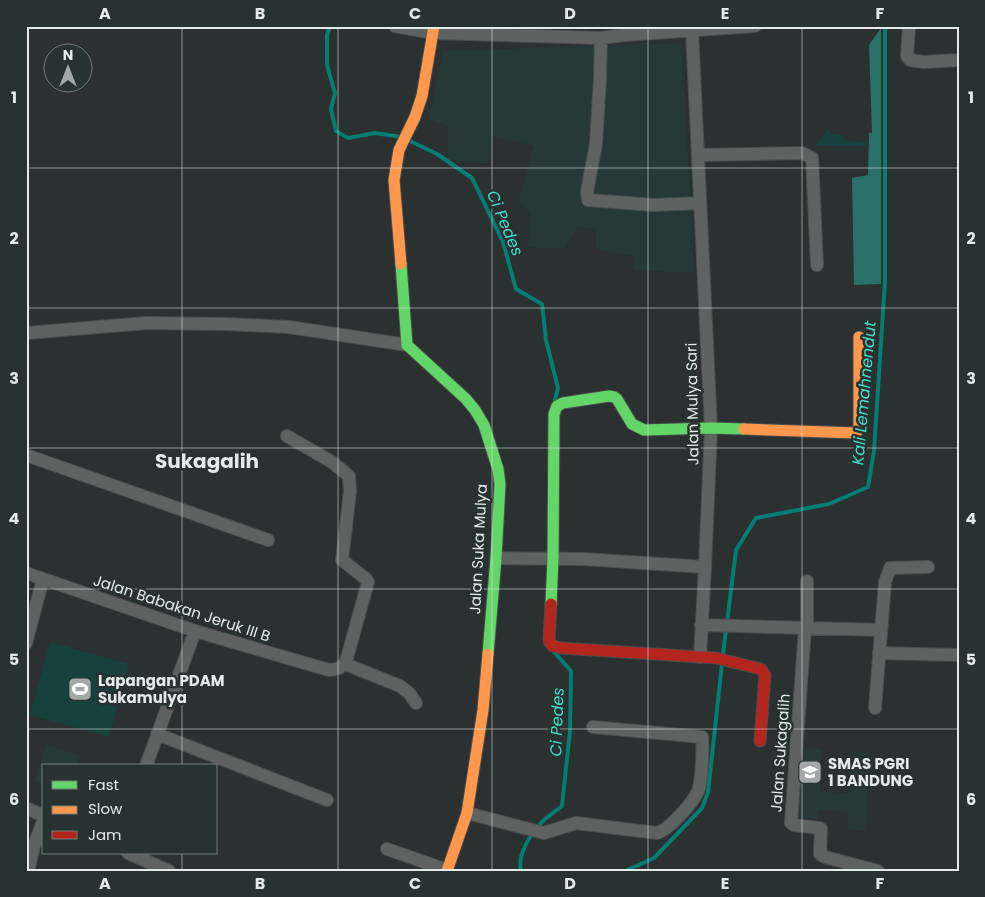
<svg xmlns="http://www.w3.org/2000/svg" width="985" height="897" viewBox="0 0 985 897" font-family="Poppins,sans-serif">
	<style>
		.built { fill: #273937 }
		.green { fill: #17413d }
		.forest { fill: #2a7169 }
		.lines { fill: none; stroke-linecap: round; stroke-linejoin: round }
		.stream { stroke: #047d73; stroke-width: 4 }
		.street-casing { stroke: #494e4e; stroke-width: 14 }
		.fast-casing { stroke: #494e4e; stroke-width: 13 }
		.slow-casing { stroke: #494e4e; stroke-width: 13 }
		.jam-casing { stroke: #494e4e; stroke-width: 13 }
		.street { stroke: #5e6362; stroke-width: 12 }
		.fast { stroke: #63d668; stroke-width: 11 }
		.slow { stroke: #ff974d; stroke-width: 11 }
		.jam { stroke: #b3261e; stroke-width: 11 }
		.grid { fill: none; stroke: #e3eae9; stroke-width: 1; stroke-opacity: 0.55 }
		.labels { text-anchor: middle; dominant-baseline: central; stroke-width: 5; stroke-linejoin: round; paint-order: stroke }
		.street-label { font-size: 15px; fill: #e3eae9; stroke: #283331 }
		.poi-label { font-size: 15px; font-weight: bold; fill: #e3eae9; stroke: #283331; text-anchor: start }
		.water-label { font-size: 16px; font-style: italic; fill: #43ddcd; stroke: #283331 }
		.district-label { font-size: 20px; font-weight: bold; fill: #e3eae9; stroke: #283331 }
		.neatline { fill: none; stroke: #e3eae9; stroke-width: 2 }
		.grid-label { font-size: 16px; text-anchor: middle; font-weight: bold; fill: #e3eae9 }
	</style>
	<rect width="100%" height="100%" fill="#2b3030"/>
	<path class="built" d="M455,26h241l-12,2h-229z
		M682,43l12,230 -60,-3v-14l-38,-7v-19l-18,-4 -14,23 -36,-2 2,-35 -12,-9 16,-57 -42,-10 -4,27 -41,-3 1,-34 -19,-7 14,-68z
		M46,744l34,12 -3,10h-33v18l-9,-3z
		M801,748l21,1 -2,43 29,1 3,-41 18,1 -5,78 -18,-1 1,-18 -29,-2 -1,9 -21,-1z"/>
	<path class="green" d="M827,131h3l1,4h13l1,6 21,1v4h-51z
		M50,642l79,22 -20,73 -79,-22z"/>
	<path class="forest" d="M881,28v256l-27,1 -2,-107 16,-3 1,-42h3l-3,-88z"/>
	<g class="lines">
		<path class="stream" d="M330,26l-3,9v30l8,28 -4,16 5,22 12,7 27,-5 26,4
			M410,141l27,13 35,24 31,64 13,47 26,15 4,36 12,48 -3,12
			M723,654l13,-104 20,-32 73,-14 39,-17 6,-36 11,-170v-255
			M521,871c-4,-16 9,-36 19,-47 6,-7 15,-12 22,-18l8,-75 1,-60 -17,-19
			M625,871l29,-13 48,-50 6,-16 14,-128"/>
		<g class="street-casing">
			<path id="street" d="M395,26l38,7 168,5 23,-3 131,-9
				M909,26l-2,30 3,4 14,2 35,-2
				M601,38l-1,40 -4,66 -9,48 1,8 66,5 46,-2
				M699,155l103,-2 10,5 5,107
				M26,333l120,-10 80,1 63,3 118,18
				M26,455l242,85
				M496,558l87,1 122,8 6,-139 -19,-397
				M26,573l169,58 134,39c10,-1 15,-3 18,-12l21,-76 -2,-3 -24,-19 8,-69 -1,-15 -17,-14 -45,-26
				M701,625l180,5
				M805,628l-14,195 3,2 25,3 2,1 -1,25 5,3 53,14
				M807,628v-47
				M26,643l17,-64
				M879,653l80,2
				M700,657l5,-90
				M345,664l55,22 9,7 7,10
				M875,708l10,-126 5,-14 38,-1
				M157,734l170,66
				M146,766l49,-135
				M26,808l18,8
				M467,813l77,20 32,-10 81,10c12,-3 39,-33 42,-45 3,-11 4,-39 3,-51l-109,-10
				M387,849l60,21
				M128,853l41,18
				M28,871l6,-25 10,-28"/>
		</g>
		<g class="fast-casing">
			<path id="fast" d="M401,264l6,81 59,54 9,11 9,15 14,44 2,15 -4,74 -8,96
				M551,604l2,-46 1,-144 3,-8 6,-3 46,-7 5,1 3,2 15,25 12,6 67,-2 33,1"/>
		</g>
		<g class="slow-casing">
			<path id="slow" d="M401,264l-7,-84 5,-30 16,-33 7,-21 12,-70
				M744,429l112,4 3,-4v-92
				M447,871l20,-58 16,-103 5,-56"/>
		</g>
		<g class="jam-casing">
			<path id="jam" d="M551,604l-2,37 4,5 8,2 155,10 45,11 4,6 -5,66"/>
		</g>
		<use href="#street" class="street"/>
		<use href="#fast" class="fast"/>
		<use href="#slow" class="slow"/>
		<use href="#jam" class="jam"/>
	</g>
	<path class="grid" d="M182,26v740M338,26v845M492,26v845M648,26v845M802,26v845M26,168h933M26,308h933M26,448h933M26,589h933M26,729h933M182,853v18"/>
	<defs>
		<g id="stadium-square" transform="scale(1.25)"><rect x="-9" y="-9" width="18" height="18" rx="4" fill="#a3a9a8" stroke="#283331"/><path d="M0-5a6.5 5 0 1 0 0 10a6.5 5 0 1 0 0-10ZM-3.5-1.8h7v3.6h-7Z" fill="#fff"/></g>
		<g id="school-square" transform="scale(1.25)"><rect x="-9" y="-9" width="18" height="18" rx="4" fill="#a3a9a8" stroke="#283331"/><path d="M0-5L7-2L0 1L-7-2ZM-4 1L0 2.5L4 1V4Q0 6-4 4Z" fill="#fff"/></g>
	</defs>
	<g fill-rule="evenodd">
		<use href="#stadium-square" x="80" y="689"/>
		<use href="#school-square" x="810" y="772"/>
	</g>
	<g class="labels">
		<g class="street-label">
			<text transform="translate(692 404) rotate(-91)">Jalan Mulya Sari</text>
			<text transform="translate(478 549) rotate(-87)">Jalan Suka Mulya</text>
			<text transform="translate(182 608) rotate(18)">Jalan Babakan Jeruk III B</text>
			<text transform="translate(780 753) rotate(-86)">Jalan Sukagalih</text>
		</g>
		<g class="poi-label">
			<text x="98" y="680">Lapangan PDAM<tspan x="98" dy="17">Sukamulya</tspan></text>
			<text x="828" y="763">SMAS PGRI<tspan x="828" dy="17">1 BANDUNG</tspan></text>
		</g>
		<g class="water-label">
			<text transform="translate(505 223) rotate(67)">Ci Pedes</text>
			<text transform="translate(864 393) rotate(-85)">Kali Lemahnendut</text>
			<text transform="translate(557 722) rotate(-88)">Ci Pedes</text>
		</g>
		<g class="district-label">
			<text x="207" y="461">Sukagalih</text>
		</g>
	</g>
	<rect width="985" height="897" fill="none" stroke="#283331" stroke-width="55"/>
	<rect x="42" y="764" width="175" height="90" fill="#283331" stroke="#737c7b"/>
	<rect x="52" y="781" width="25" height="8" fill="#63d668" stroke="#737c7b"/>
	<text x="88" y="790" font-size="15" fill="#e3eae9">Fast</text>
	<rect x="52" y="806" width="25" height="8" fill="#ff974d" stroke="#737c7b"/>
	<text x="88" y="814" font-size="15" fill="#e3eae9">Slow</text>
	<rect x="52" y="831" width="25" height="8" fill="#b3261e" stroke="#737c7b"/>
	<text x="88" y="840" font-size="15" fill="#e3eae9">Jam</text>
	<g transform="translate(68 68)"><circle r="24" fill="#283331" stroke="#737c7b"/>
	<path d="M0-4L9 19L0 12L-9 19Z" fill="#a3a9a8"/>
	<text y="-8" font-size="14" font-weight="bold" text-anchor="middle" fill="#e3eae9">N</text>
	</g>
	<rect x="28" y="28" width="930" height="842" class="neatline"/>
	<g class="grid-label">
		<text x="105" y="19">A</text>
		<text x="260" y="19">B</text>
		<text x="415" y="19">C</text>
		<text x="570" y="19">D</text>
		<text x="725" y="19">E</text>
		<text x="880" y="19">F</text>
		<text x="14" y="103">1</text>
		<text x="971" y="103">1</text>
		<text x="14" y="244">2</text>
		<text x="971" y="244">2</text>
		<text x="14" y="384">3</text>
		<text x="971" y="384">3</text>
		<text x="14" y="524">4</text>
		<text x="971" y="524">4</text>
		<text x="14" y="665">5</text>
		<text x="971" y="665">5</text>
		<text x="14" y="805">6</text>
		<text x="971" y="805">6</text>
		<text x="105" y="889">A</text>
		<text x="260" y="889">B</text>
		<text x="415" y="889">C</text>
		<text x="570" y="889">D</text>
		<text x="725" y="889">E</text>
		<text x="880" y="889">F</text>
	</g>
</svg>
